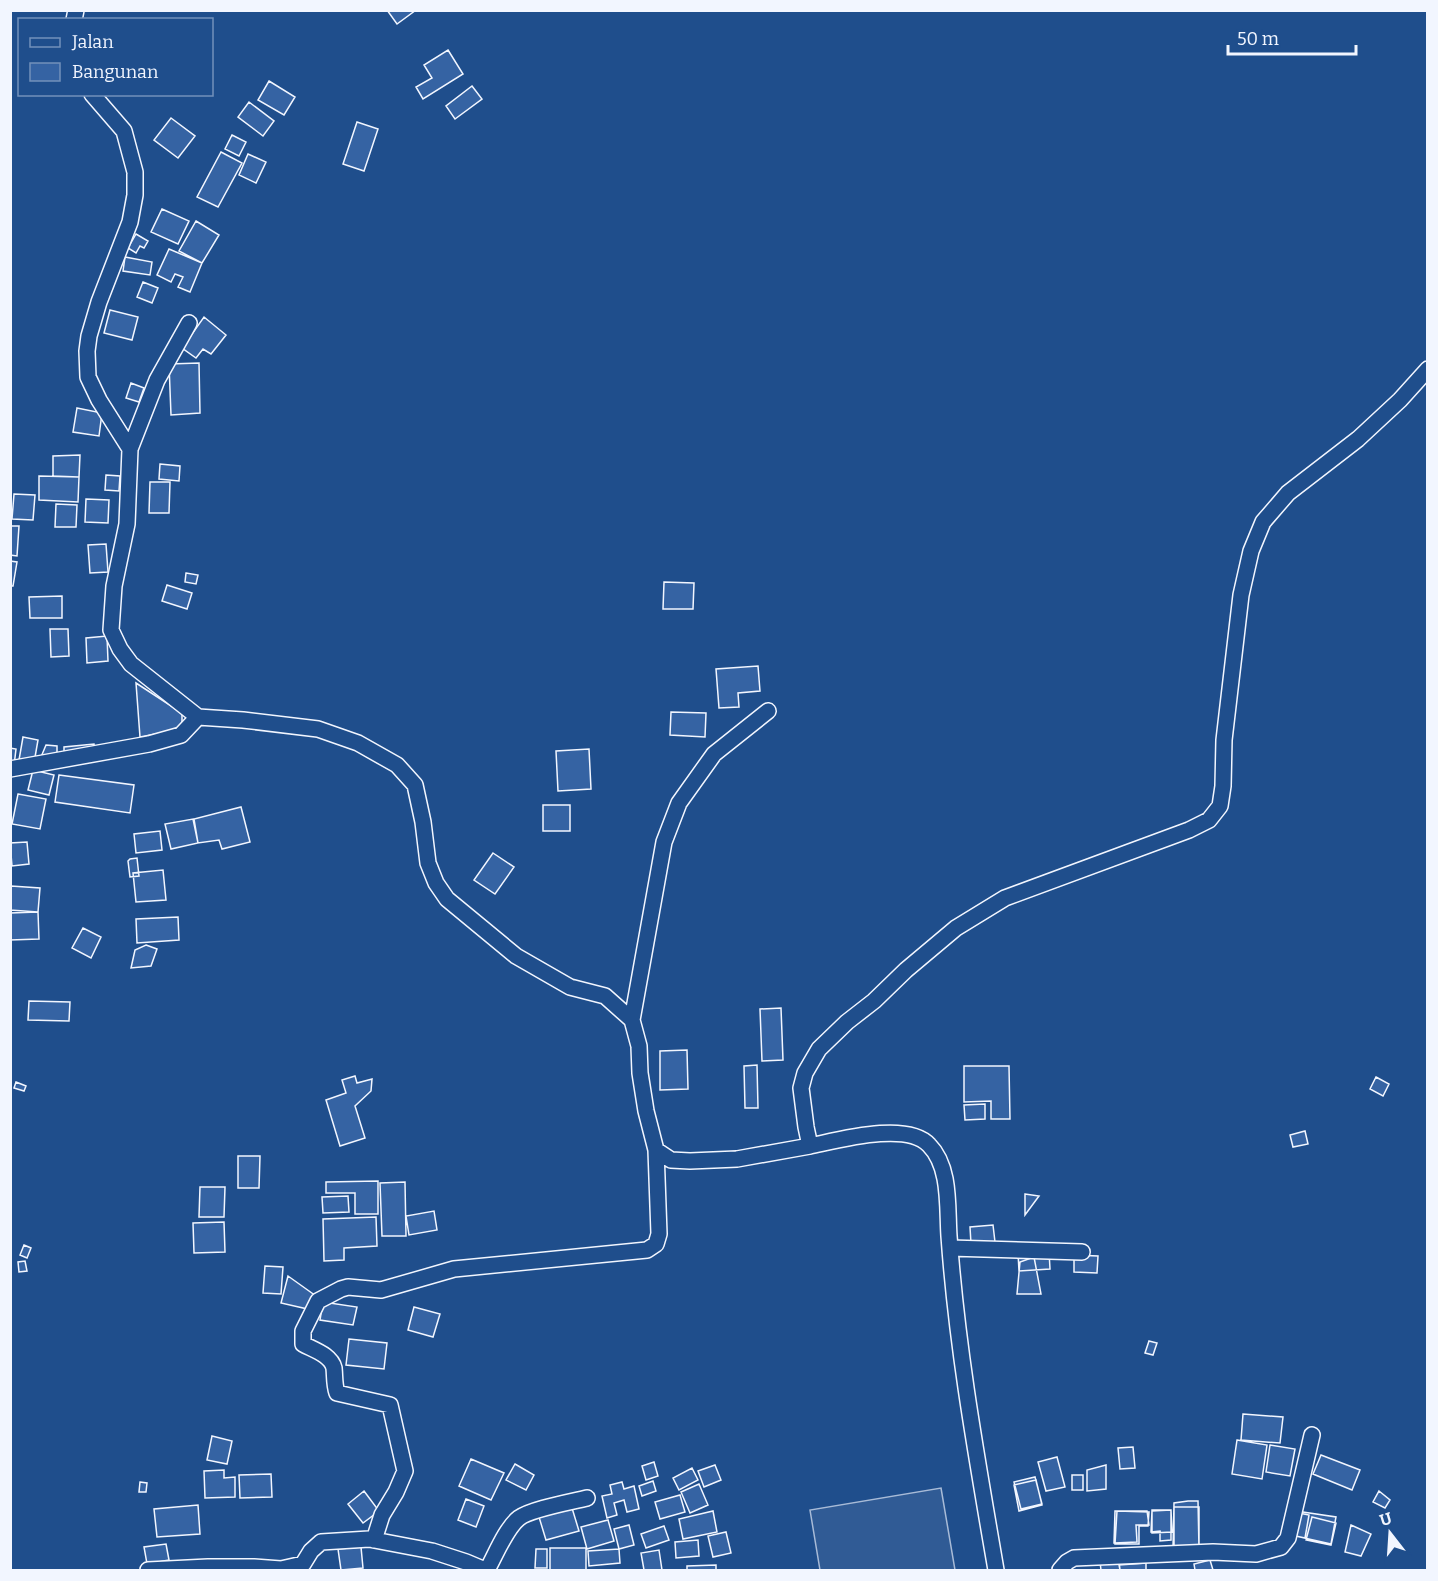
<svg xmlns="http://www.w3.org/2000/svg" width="1438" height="1581" viewBox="0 0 1438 1581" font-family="Bitter,serif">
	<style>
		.built { fill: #305b95; stroke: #a8bbd7; stroke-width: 1.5 }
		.building { fill: #3563a3; stroke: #f2f6ff; stroke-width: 1.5 }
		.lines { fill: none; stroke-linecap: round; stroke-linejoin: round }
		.minor-casing { stroke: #f2f6ff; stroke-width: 18 }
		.minor { stroke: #1f4e8c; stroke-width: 15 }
	</style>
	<rect width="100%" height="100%" fill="#1f4e8c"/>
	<path class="built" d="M941,1488l14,82h-135l-10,-60z"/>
	<path class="building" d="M387,10h29l-19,14z
		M448,50l15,24 -40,25 -7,-12 16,-9 -8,-13z
		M269,81l26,16 -11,18 -26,-15z
		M472,86l10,13 -27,20 -9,-13z
		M249,102l25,19 -11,15 -25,-19z
		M171,118l24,18 -17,22 -24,-18z
		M357,122l21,7 -14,42 -21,-7z
		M232,135l14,7 -7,14 -14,-7z
		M221,152l21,11 -24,44 -21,-10z
		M248,154l18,8 -10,21 -17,-8z
		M162,209l27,12 -11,23 -27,-12z
		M196,221l23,14 -17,28 -23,-12z
		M136,234l12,7 -4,7 -4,-2 -4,7 -8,-5z
		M169,249l33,14 -12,29 -12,-5 5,-10 -8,-3 -4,8 -14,-7z
		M125,257l27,5 -2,13 -27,-4z
		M143,282l15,6 -6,15 -15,-6z
		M110,310l28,7 -6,23 -28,-7z
		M204,317l22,18 -15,19 -8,-5 -7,9 -14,-10z
		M199,363l1,50 -29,2 -2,-51z
		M131,383l13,5 -5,14 -13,-4z
		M77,408l25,5 -3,23 -26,-4z
		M80,455l-1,22 -26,-1v-20z
		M160,464l20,2 -1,15 -20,-2z
		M106,475l14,1 -1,15 -14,-1z
		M39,476l40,1 -1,25 -39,-2z
		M150,482h20l-1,31h-20z
		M14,494l21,1 -2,25 -21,-1z
		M86,499l23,1 -1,23 -23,-1z
		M56,504l21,1 -1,22h-21z
		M10,526h9l-2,30 -7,-1z
		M106,544l2,28 -18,1 -2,-28z
		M10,561l7,1 -4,24h-3z
		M186,573l12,2 -2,9 -11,-2z
		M664,582l30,1 -1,26h-30z
		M167,585l25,8 -5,16 -25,-8z
		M62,596v22h-32l-1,-21z
		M50,629h18l1,27 -18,1z
		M107,636l1,25 -21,2 -1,-25z
		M758,666l2,25 -22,2 1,14 -20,1 -3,-39z
		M136,683l46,30v16l-42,8z
		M671,712l35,1 -1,24 -35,-2z
		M23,737l15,3 -4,23 -15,-3z
		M94,744l1,8 -31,3v-8z
		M46,745l11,1v12l-16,-1z
		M10,748l6,1 -2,17 -4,1z
		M589,749l2,40 -33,2 -2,-40z
		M33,770l21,5 -5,20 -21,-5z
		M59,775l75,10 -4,28 -75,-11z
		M18,794l28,5 -6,30 -28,-5z
		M543,805h27v26h-27z
		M241,807l9,35 -28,7 -3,-9 -21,3 -4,-24z
		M193,819l5,24 -27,6 -6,-25z
		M160,831l2,19 -26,3 -2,-19z
		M27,842l2,22 -17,2 -2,-23z
		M493,853l21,14 -19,27 -21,-14z
		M137,858l2,18 -9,1 -2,-16 2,-2z
		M163,870l3,30 -30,2 -3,-29z
		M11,886l29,2 -2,24 -28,-2z
		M38,912l1,27 -29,1v-27z
		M178,917l1,23 -42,3 -1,-24z
		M83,928l18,9 -10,21 -19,-10z
		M146,945l11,4 -6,17 -20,2 4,-18z
		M29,1001l41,1 -1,19 -41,-1z
		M781,1008l2,52 -21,1 -2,-52z
		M687,1050l1,39 -28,1v-39z
		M757,1065l1,43h-13l-1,-42z
		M964,1066h45l1,53h-19v-18l-27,1z
		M355,1076l2,7 15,-4 -1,12 -16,15 10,32 -25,8 -14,-46 20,-7 -4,-13z
		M1376,1077l13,7 -6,12 -13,-7z
		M16,1082l10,4 -2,5 -10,-3z
		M985,1104v15l-20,1 -1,-15z
		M1305,1131l3,13 -15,3 -3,-12z
		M238,1156h22l-1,32h-21z
		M378,1181v33h-23v-21h-29v-11z
		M405,1182l1,54h-24l-2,-53z
		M200,1187h25l-1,30h-25z
		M1025,1194l14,2 -14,19z
		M348,1196l1,16 -26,1 -1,-16z
		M434,1211l3,19 -28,5 -3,-19z
		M376,1217l1,29 -33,2v12l-20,1 -1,-42z
		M224,1222l1,30 -31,1 -1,-30z
		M993,1225l2,17 -24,2 -1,-17z
		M24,1245l7,3 -4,10 -7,-3z
		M1049,1251l1,18 -31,2 -1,-18z
		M1074,1255l24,1 -1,17 -23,-1z
		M1034,1257l7,37h-24l3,-32z
		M25,1261l2,10 -8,1 -1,-10z
		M265,1266l18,1 -2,27 -18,-1z
		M288,1276l28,20 -4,14 -31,-7z
		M323,1302l34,5 -4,18 -33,-5z
		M414,1307l26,7 -7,23 -25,-7z
		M349,1339l38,4 -3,26 -38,-4z
		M1149,1341l8,2 -4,12 -8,-2z
		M1243,1414l40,3 -3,26 -39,-3z
		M212,1436l20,5 -5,23 -20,-4z
		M1237,1440l30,5 -5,34 -30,-5z
		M1270,1445l25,4 -5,27 -24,-4z
		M1133,1447l2,21 -15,1 -2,-21z
		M1321,1455l39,15 -8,20 -39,-16z
		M1057,1457l8,30 -19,4 -8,-29z
		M471,1459l33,14 -13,27 -32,-14z
		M654,1462l4,14 -12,4 -4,-14z
		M515,1464l19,11 -8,15 -20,-10z
		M715,1465l6,15 -17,7 -6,-16z
		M1106,1465v24l-19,2v-21z
		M692,1468l6,12 -19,10 -6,-12z
		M224,1470v8l11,-1v20l-30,1 -1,-27z
		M271,1474l1,23 -32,1 -1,-23z
		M1072,1475h11v15h-11z
		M1035,1477l7,27 -21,5 -7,-27z
		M1036,1480l6,25 -23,6 -5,-26z
		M653,1481l3,10 -14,5 -3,-10z
		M140,1482l7,1 -1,9h-7z
		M622,1482l2,7 10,-3 5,23 -12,3 -3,-12 -10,3 3,12 -10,3 -5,-22 10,-2 -2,-9z
		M699,1484l9,21 -18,8 -9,-21z
		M364,1491l15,20 -16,12 -15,-19z
		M1379,1491l11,9 -5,8 -12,-6z
		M680,1495l5,17 -25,7 -5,-17z
		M466,1499l18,7 -8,21 -18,-7z
		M1188,1501h10l1,48 -26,-1 1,-45z
		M198,1505l2,29 -43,3 -3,-28z
		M1174,1507h25v43h-25z
		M572,1508l7,23 -33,9 -7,-23z
		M1152,1510h19v30l-11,1v-10l-9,1z
		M1171,1510l1,22 -20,1v-22z
		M713,1511l4,21 -34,7 -4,-20z
		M1115,1511h32l2,14h-13l1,17 -23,1z
		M1117,1511l32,1 -1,14h-9v18h-24z
		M1296,1511l40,6 -5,27 -40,-9z
		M1299,1513l10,2 -4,23 -14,-3z
		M1312,1517l24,6 -5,22 -25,-5z
		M608,1520l6,21 -27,8 -6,-22z
		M629,1525l5,20 -15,4 -5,-20z
		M1351,1525l20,9 -10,22 -16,-4z
		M664,1526l5,14 -23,8 -5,-14z
		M726,1532l5,21 -18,4 -5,-21z
		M698,1540l1,16 -23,2 -1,-16z
		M166,1544l3,16 -22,4 -3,-17z
		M361,1547l2,21 -22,2 -3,-21z
		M550,1548h36v22h-36z
		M536,1549h11v19h-12z
		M619,1549l1,14 -31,3 -1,-15z
		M659,1550l3,20h-18l-3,-17z
		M1210,1560l3,10h-18l-1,-6z
		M1119,1561l1,9h-19l-1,-8z
		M1146,1563v7h-26l-1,-5z
		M716,1565v5h-29v-4z"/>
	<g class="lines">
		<g class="minor-casing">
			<path id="minor" d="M74,20l2,-10
				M130,449l27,-69 32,-57
				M768,711l-54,43 -35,49 -15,39 -32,178 7,26 1,27 6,38 10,39 15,10 19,1 47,-2 73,-13
				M198,717l45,3 75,9 40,14 39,22 18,20 8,37 5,41 8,20 11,16 69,57 54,31 35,9 27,24
				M10,769l139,-25 32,-9 17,-18 -67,-53 -11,-15 -9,-19 3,-44 13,-62 3,-75 -31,-49 -11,-23 -1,-26 2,-15 10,-34 31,-80 5,-27v-23l-11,-41 -32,-37
				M950,1248l132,4
				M374,1540l8,-25 14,-23 9,-21 -15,-66 -53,-12c-3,-9 -2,-16 -3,-25 -3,-13 -20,-18 -31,-24v-13l15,-30 23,-12 7,-2 33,3 73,-21 193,-19 9,-6 3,-10 -3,-84
				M148,1570l60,-3h46l27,2 22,-5 8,-13 10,-9 48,-3 63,12 34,11 19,8
				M487,1570c8,-14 19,-42 32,-52 12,-9 52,-16 68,-20
				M996,1570c-19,-111 -39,-221 -47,-334 -2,-28 2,-69 -20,-91 -22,-24 -90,-5 -119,1l-4,-19 -5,-39 4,-15 14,-24 28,-27 27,-21 32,-31 50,-42 49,-30 184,-68 20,-10 11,-14 3,-20 1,-46 17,-145 10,-44 12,-29 25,-29 70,-54 42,-39 28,-31
				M1060,1570l7,-8 7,-4 139,-6 43,2 25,-7 7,-9 24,-103"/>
		</g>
		<use href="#minor" class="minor"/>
	</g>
	<rect width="1438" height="1581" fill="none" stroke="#f2f6ff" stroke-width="24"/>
	<rect x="18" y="18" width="195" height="78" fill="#1f4e8c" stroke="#7391ba" stroke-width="1.5"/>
	<rect x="30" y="38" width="30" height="9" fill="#1f4e8c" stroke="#7391ba" stroke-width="1.5"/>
	<text x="72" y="48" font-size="18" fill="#f2f6ff">Jalan</text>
	<rect x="30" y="63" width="30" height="18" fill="#3563a3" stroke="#7391ba" stroke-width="1.5"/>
	<text x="72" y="78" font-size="18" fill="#f2f6ff">Bangunan</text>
	<g transform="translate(1390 1533) rotate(343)" stroke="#1f4e8c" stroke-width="4.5" paint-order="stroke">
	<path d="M0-4.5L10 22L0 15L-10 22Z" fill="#f2f6ff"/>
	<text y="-9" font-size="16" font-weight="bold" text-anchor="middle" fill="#f2f6ff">U</text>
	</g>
	<path d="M1228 45v9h128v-9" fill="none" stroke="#f2f6ff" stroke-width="3"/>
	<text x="1237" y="45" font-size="18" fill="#f2f6ff" stroke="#1f4e8c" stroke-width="4.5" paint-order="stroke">50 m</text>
</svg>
